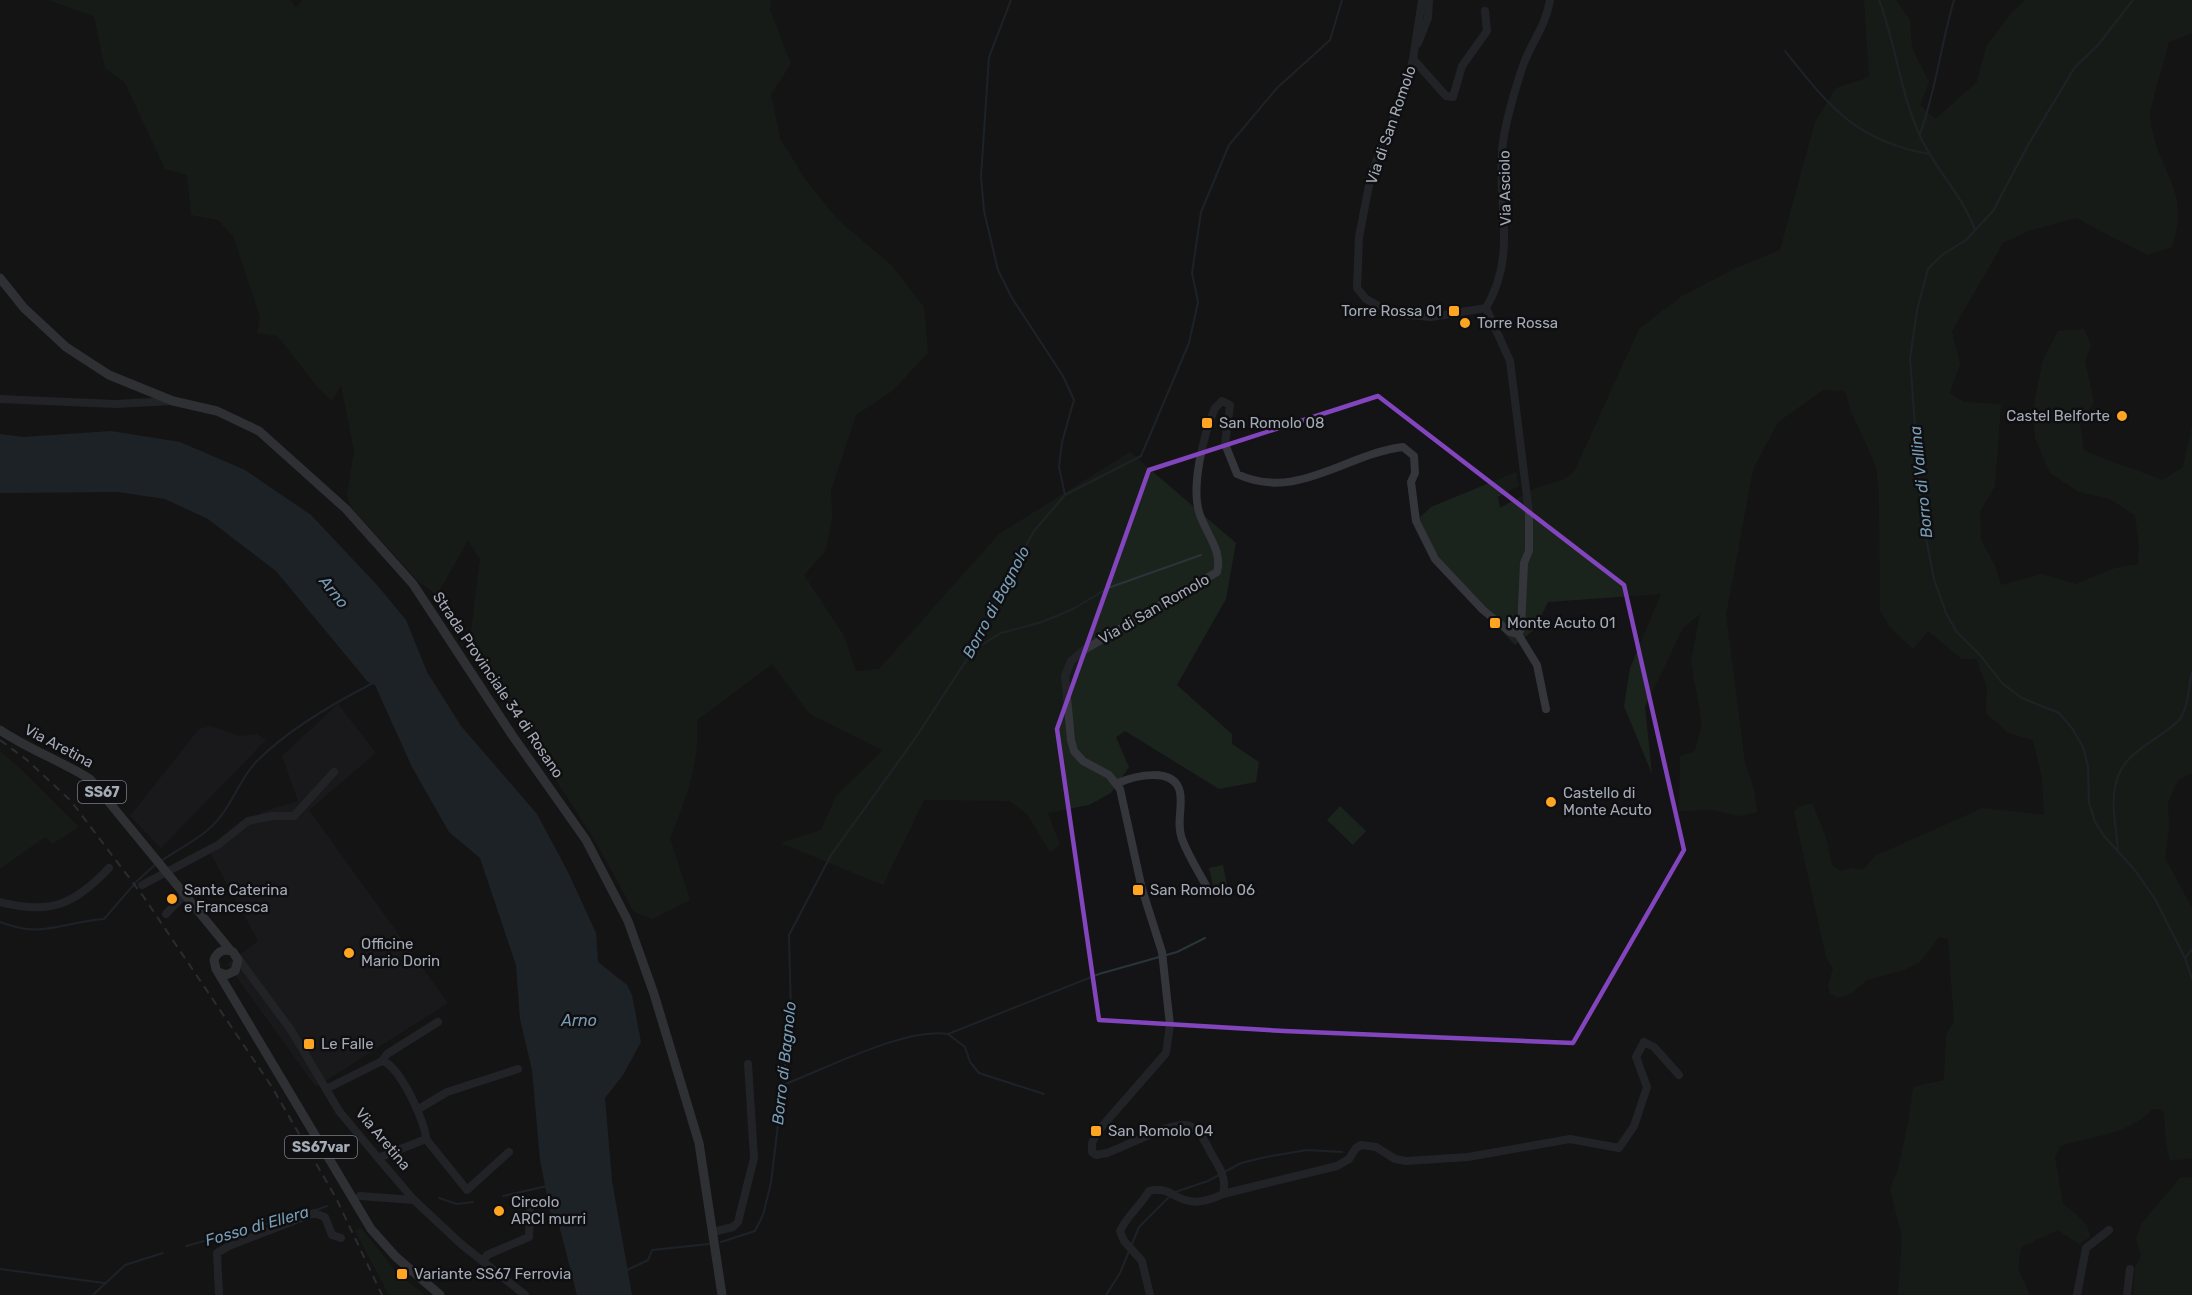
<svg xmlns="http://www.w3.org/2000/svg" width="2192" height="1295" font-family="Rubik,sans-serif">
  <rect width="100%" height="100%" fill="#141416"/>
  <path fill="#202023" d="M 338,704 L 376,753 L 309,810 L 448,1003 L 316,1087 L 227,964 L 258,941 L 211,854 L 262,812 L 298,801 L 282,756 Z
    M 211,726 L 239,736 L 257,734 L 266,740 L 161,848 L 130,816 L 199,729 Z"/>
  <path fill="#1b241c" d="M 48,0 L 290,0 L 296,7 L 302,0 L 771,0 L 770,10 L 791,64 L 771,94 L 780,138 L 805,179 L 837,219 L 892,266 L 924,307 L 928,353 L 892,391 L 856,415 L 831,490 L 832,518 L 826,550 L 804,575 L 844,636 L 856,671 L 879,669 L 999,534 L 1130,452 L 1236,543 L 1226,599 L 1177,685 L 1232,734 L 1232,744 L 1259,762 L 1256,782 L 1219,789 L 1125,731 L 1116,737 L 1129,767 L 1111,793 L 1089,805 L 1048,813 L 1060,845 L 1050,852 L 1027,814 L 1009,801 L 924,800 L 883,885 L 781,843 L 821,830 L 836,796 L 883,750 L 810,714 L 772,664 L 697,720 C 700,763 686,799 670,838 L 690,900 L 653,919 L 634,912 L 596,842 L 529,738 L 495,692 L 470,640 L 480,559 L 468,540 L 437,595 L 419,582 L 351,507 L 347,495 L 354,451 L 341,385 L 332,401 L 318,388 L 278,336 L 257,333 L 260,317 L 233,236 L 218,220 L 191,215 L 187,175 L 165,169 L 125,83 L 105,68 L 94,16 Z
    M 1864,0 L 1896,0 L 1910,20 L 1912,48 L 1929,82 L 1920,105 L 1935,119 L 1977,82 L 1986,47 L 2011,13 L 2025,0 L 2192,0 L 2192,33 L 2169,42 C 2166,54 2149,110 2150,117 C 2156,174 2192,185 2172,247 L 2147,255 L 2076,218 L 2028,231 L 2003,243 L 1952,331 L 1960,364 L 1950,393 L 1964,402 L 2001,404 L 1995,486 L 1980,512 L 1981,540 L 1995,566 L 2001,585 L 2042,574 L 2076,584 L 2115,568 L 2138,564 L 2139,545 L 2135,515 L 2110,499 L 2079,492 L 2050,473 L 2035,438 L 2033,409 L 2043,360 L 2058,331 L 2084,329 L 2091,345 L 2085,361 L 2094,402 L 2080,425 L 2084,450 C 2110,463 2136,469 2162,480 L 2183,467 L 2192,425 L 2192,773 L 2178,780 L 2168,802 L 2169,827 L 2165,858 L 2192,908 L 2192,1159 L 2170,1160 C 2165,1148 2166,1125 2163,1110 L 2153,1109 C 2124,1137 2096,1134 2061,1146 L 2055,1157 L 2063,1204 C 2073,1212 2090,1223 2090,1237 L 2079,1244 L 2058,1230 L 2021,1247 L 2018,1269 L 2030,1295 L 1898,1295 L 1902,1237 L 1890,1189 L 1898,1169 L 1909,1118 L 1913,1087 L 1944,1080 L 1946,1035 L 1954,1021 L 1948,939 L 1939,937 L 1920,962 L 1904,970 L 1867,980 L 1852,993 L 1838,998 L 1830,993 L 1828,986 L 1833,968 L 1826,957 L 1794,812 L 1798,807 L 1812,803 L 1826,837 L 1832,866 L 1841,871 L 1852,868 L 1863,870 L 1875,856 L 1983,808 L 2044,815 L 2042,778 L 2033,740 L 2008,733 L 1986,713 L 1987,687 L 1976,659 L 1962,659 L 1928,631 L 1913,649 L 1890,627 L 1880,611 L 1879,494 L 1876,466 L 1851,411 L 1845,391 L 1823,390 L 1778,422 L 1753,469 L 1726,615 L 1745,763 L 1754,790 L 1757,812 L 1739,816 L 1713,810 L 1679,811 L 1680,756 L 1695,751 L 1702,724 L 1691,661 L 1700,614 L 1683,628 L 1645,707 L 1652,774 L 1624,706 L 1630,668 L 1661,594 L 1548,602 L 1535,629 L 1515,645 L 1435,559 L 1416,521 L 1431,507 L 1516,472 L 1519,486 L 1498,497 L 1500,508 L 1534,489 L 1564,479 L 1574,472 L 1639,329 L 1682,296 L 1734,269 L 1780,250 L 1815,122 L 1836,88 L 1869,77 Z
    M 0,751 L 21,769 L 79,827 L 52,844 L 45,837 L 0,869 Z
    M 1340,806 L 1366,831 L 1353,845 L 1327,820 Z
    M 1223,865 L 1229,895 L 1216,898 L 1209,868 Z
    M 2181,1177 L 2192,1177 L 2192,1295 L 2133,1295 L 2135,1268 L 2141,1256 L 2136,1239 L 2141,1224 Z
    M 361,1228 L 398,1274 L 425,1295 L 389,1295 L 355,1231 Z"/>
  <path fill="#29343b" d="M 111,431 L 180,442 L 245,470 L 311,515 L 377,585 L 406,620 L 427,672 L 461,726 L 537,814 L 568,872 L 596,933 L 598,962 L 627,985 L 632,995 L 641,1042 L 623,1075 L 605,1098 L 612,1181 L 632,1295 L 577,1295 L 559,1225 L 566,1222 L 562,1216 L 556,1219 L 551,1216 L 540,1160 L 532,1070 L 520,1019 L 516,965 L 480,858 L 449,832 L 412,767 L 375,685 L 368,682 L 276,571 L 208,519 L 165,499 L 118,492 L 0,493 L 0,434 L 23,437 Z"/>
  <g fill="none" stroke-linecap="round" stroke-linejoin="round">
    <path stroke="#29343b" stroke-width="2" d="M 1011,0 L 989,57 L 981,176 L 984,211 L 998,270 L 1012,298 L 1063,376 L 1074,400 L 1062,442 L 1059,467 L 1065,495
      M 1879,0 C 1896,44 1900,93 1920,136 C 1936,171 1962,194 1975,230
      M 2133,0 L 2098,45 L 2075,67 L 2028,145 L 1993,211 L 1966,240 L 1942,255 L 1928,269 L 1917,310 L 1910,359 L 1922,518 L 1934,579 L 1946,613 L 1956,631 L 1980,655 L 2003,684 L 2022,698 L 2059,713 L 2072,728 L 2083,747 L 2088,766 L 2089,803 L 2095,822 L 2104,836 L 2134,869 L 2155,899 L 2185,958 L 2192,979
      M 1785,51 C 1829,106 1855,141 1929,154
      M 1920,134 C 1936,90 1941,44 1954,0
      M 975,649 L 1001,633 L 1042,622 L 1073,609 L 1108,588 L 1201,555
      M 2118,852 C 2117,832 2111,806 2115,787 C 2121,751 2156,743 2178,721 C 2189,709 2188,688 2192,672
      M 161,861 C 181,847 205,837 220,817 C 235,799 241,776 258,760 C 290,728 334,703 373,683
      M 0,922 C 44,939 61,922 104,919 L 137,881 L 156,864
      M 2185,958 L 2192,949
      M 948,1034 L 965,1047 L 970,1062 L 979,1073 L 1044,1094
      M 783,1085 C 825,1069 906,1027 948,1034 L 1099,974 L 1177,952 L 1205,938
      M 1175,1192 L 1208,1181 L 1241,1163 L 1266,1157 L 1307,1150 L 1342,1152
      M 503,1196 L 547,1186
      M 439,1198 L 457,1204 L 473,1202
      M 313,1211 L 327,1206
      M 721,1242 L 755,1231 L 763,1215 L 771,1183 L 791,1015 L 789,935 L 831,855 L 914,740 L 973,650 L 1000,592 L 1034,531 L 1065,495 L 1141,456 L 1189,343 L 1198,302 L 1192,273 L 1201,212 L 1229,145 L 1277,88 L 1330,40 L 1342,0
      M 186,1246 L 296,1216
      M 0,1269 L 104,1283
      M 625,1271 L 648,1260 L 652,1250 L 709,1244
      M 93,1295 L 125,1265 L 163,1253
      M 1106,1295 L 1120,1273 L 1139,1227 L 1171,1195"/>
    <path stroke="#34363b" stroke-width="8" d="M 1422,0 L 1413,59 L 1406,86 L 1371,175 L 1359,237 L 1357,288 L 1366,299 L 1384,309 L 1409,315 L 1431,317 L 1486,308
      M 1418,43 L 1428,18 L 1429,0
      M 1413,59 L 1446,96 L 1453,97 L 1462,66 L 1487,31 L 1485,11
      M 1486,308 L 1510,361 L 1529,513 L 1529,551 L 1524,563 L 1521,629 L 1518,634
      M 1486,308 C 1517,255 1498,209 1502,152 C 1503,130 1516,85 1524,63 C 1533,39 1545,28 1550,0
      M 0,399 L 115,404 L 172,401
      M 1518,634 L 1537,665 L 1546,709
      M 1118,783 C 1134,776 1174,766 1180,792 C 1183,808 1176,823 1182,839 C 1189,858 1201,875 1210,893
      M 142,885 L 218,845 L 248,821 L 272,816 L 294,816 L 334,772
      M 0,902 C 50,915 74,905 109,868
      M 166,914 L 185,894
      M 237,957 L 291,1030 L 339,1111 L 384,1165 L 414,1200 L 461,1244 L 525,1295
      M 382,1061 C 399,1064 426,1123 426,1139 L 467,1190 L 509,1152
      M 326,1089 L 382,1061 L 387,1054 L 438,1022
      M 417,1110 L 447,1092 L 518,1069
      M 378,1158 L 426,1139
      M 1223,1194 L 1337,1166 L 1349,1159 L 1356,1148 L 1361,1145 L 1376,1147 L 1395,1159 L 1406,1161 L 1468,1157 L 1570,1139 L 1619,1148 L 1634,1126 L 1647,1087 L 1636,1057 L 1644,1042 L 1654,1047 L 1679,1075
      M 360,1196 L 414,1200
      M 713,1232 L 733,1227 L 738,1222 L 754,1158 L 748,1064
      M 483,1262 L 487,1255 L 529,1237 L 530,1205
      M 219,1295 L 217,1253 L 229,1246 L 314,1213 L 325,1217 L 332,1235 L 341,1238
      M 1150,1295 L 1142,1261 L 1124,1241 L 1120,1231 C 1127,1216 1140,1206 1149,1191 C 1176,1183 1178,1216 1223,1194 C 1227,1179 1220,1168 1212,1155 C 1207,1146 1201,1130 1190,1126 C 1175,1119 1125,1147 1107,1153 L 1096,1155 L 1092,1152 L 1092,1143 L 1098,1131 L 1166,1053 L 1170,1025 L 1162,952 L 1142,889 L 1120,789 L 1109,775 L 1083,761 L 1074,751 L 1071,740 L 1065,676 L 1071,661 L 1084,650 L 1217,572 C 1223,550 1205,533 1199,512 C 1191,485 1204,433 1215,408 L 1222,401 L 1230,405 L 1225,444 L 1237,474 C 1297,502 1345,454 1403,447 L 1414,456 L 1415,473 L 1411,482 L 1416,521 L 1435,559 L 1483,610 L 1510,632 L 1518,634
      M 2077,1295 L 2086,1248 L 2109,1230
      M 2127,1295 L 2130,1269"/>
    <path stroke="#50535a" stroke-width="9" d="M 0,278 L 24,308 L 66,347 L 109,375 L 173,401 L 217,411 L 259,431 L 346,509 L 413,584 L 512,735 L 586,840 L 628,921 L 654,994 L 699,1143 L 722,1295
      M 0,730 C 30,750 59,760 90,779 L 231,951
      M 218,972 L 226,975 L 235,971 L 238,960 L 233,952 C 225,948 217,951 214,960 L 216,969 L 371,1229 L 396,1257 L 440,1295"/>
    <path stroke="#474a50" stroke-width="2" stroke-dasharray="8 6" stroke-linecap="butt" d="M 0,740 L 27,760 L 71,801 L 143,896 L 272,1087 L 336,1198 L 382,1295"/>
  </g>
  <path d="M0 0H2192V1295H0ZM 1378,396 L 1624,585 L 1684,850 L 1573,1043 L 1284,1031 L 1099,1020 L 1057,729 L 1149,470 Z" fill="#141416" fill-opacity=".55" fill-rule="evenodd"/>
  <path fill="none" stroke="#8345bd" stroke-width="4.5" stroke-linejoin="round" d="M 1378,396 L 1624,585 L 1684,850 L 1573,1043 L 1284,1031 L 1099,1020 L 1057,729 L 1149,470 Z"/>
  <g fill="#ffa522" stroke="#0f0f11" stroke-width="2">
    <rect x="1448" y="305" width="12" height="12" rx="3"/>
    <circle cx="1465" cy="323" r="6"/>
    <circle cx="2122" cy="416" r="6"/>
    <rect x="1201" y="417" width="12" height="12" rx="3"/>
    <rect x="1489" y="617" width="12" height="12" rx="3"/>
    <circle cx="1551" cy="802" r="6"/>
    <rect x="1132" y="884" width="12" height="12" rx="3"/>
    <circle cx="172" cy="899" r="6"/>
    <circle cx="349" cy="953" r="6"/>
    <rect x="303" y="1038" width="12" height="12" rx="3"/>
    <rect x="1090" y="1125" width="12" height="12" rx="3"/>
    <circle cx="499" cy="1211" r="6"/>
    <rect x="396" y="1268" width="12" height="12" rx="3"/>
  </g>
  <g text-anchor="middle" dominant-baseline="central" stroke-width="5" stroke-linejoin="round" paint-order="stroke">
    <g fill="#0f0f11" stroke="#777c85" stroke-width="1.5">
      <rect x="78" y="781" width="48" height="22" rx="4.5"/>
      <rect x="285" y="1136" width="72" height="22" rx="4.5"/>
    </g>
    <g font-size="14" font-weight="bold" fill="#a4abb7">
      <text x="102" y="792">SS67</text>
      <text x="321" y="1147">SS67var</text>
    </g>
    <g font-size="15" fill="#a4abb7" stroke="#0f0f11">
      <text transform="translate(1391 125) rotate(-71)">Via di San Romolo</text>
      <text transform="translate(1505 188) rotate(-91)">Via Asciolo</text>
      <text transform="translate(1154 609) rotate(-30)">Via di San Romolo</text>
      <text transform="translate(498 685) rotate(56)">Strada Provinciale 34 di Rosano</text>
      <text transform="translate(59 746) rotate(28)">Via Aretina</text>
      <text transform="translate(383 1139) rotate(50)">Via Aretina</text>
    </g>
    <g font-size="15" fill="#a4abb7" stroke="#0f0f11" text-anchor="start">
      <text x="1442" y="311" text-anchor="end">Torre Rossa 01</text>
      <text x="1477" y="323">Torre Rossa</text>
      <text x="2110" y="416" text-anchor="end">Castel Belforte</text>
      <text x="1219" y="423">San Romolo 08</text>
      <text x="1507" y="623">Monte Acuto 01</text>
      <text x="1563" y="793">Castello di<tspan x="1563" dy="17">Monte Acuto</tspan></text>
      <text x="184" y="890">Sante Caterina<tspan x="184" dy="17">e Francesca</tspan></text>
      <text x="1150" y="890">San Romolo 06</text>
      <text x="361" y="944">Officine<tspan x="361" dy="17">Mario Dorin</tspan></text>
      <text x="321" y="1044">Le Falle</text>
      <text x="1108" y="1131">San Romolo 04</text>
      <text x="511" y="1202">Circolo<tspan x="511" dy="17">ARCI murri</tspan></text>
      <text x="414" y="1274">Variante SS67 Ferrovia</text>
    </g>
    <g font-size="16" font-style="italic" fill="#789db6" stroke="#0f0f11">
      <text transform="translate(1921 482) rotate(-96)">Borro di Vallina</text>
      <text transform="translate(334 592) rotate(51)">Arno</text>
      <text transform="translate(996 602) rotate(-62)">Borro di Bagnolo</text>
      <text x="579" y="1020">Arno</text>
      <text transform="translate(784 1063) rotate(-84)">Borro di Bagnolo</text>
      <text transform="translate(257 1226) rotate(-16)">Fosso di Ellera</text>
    </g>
  </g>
</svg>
